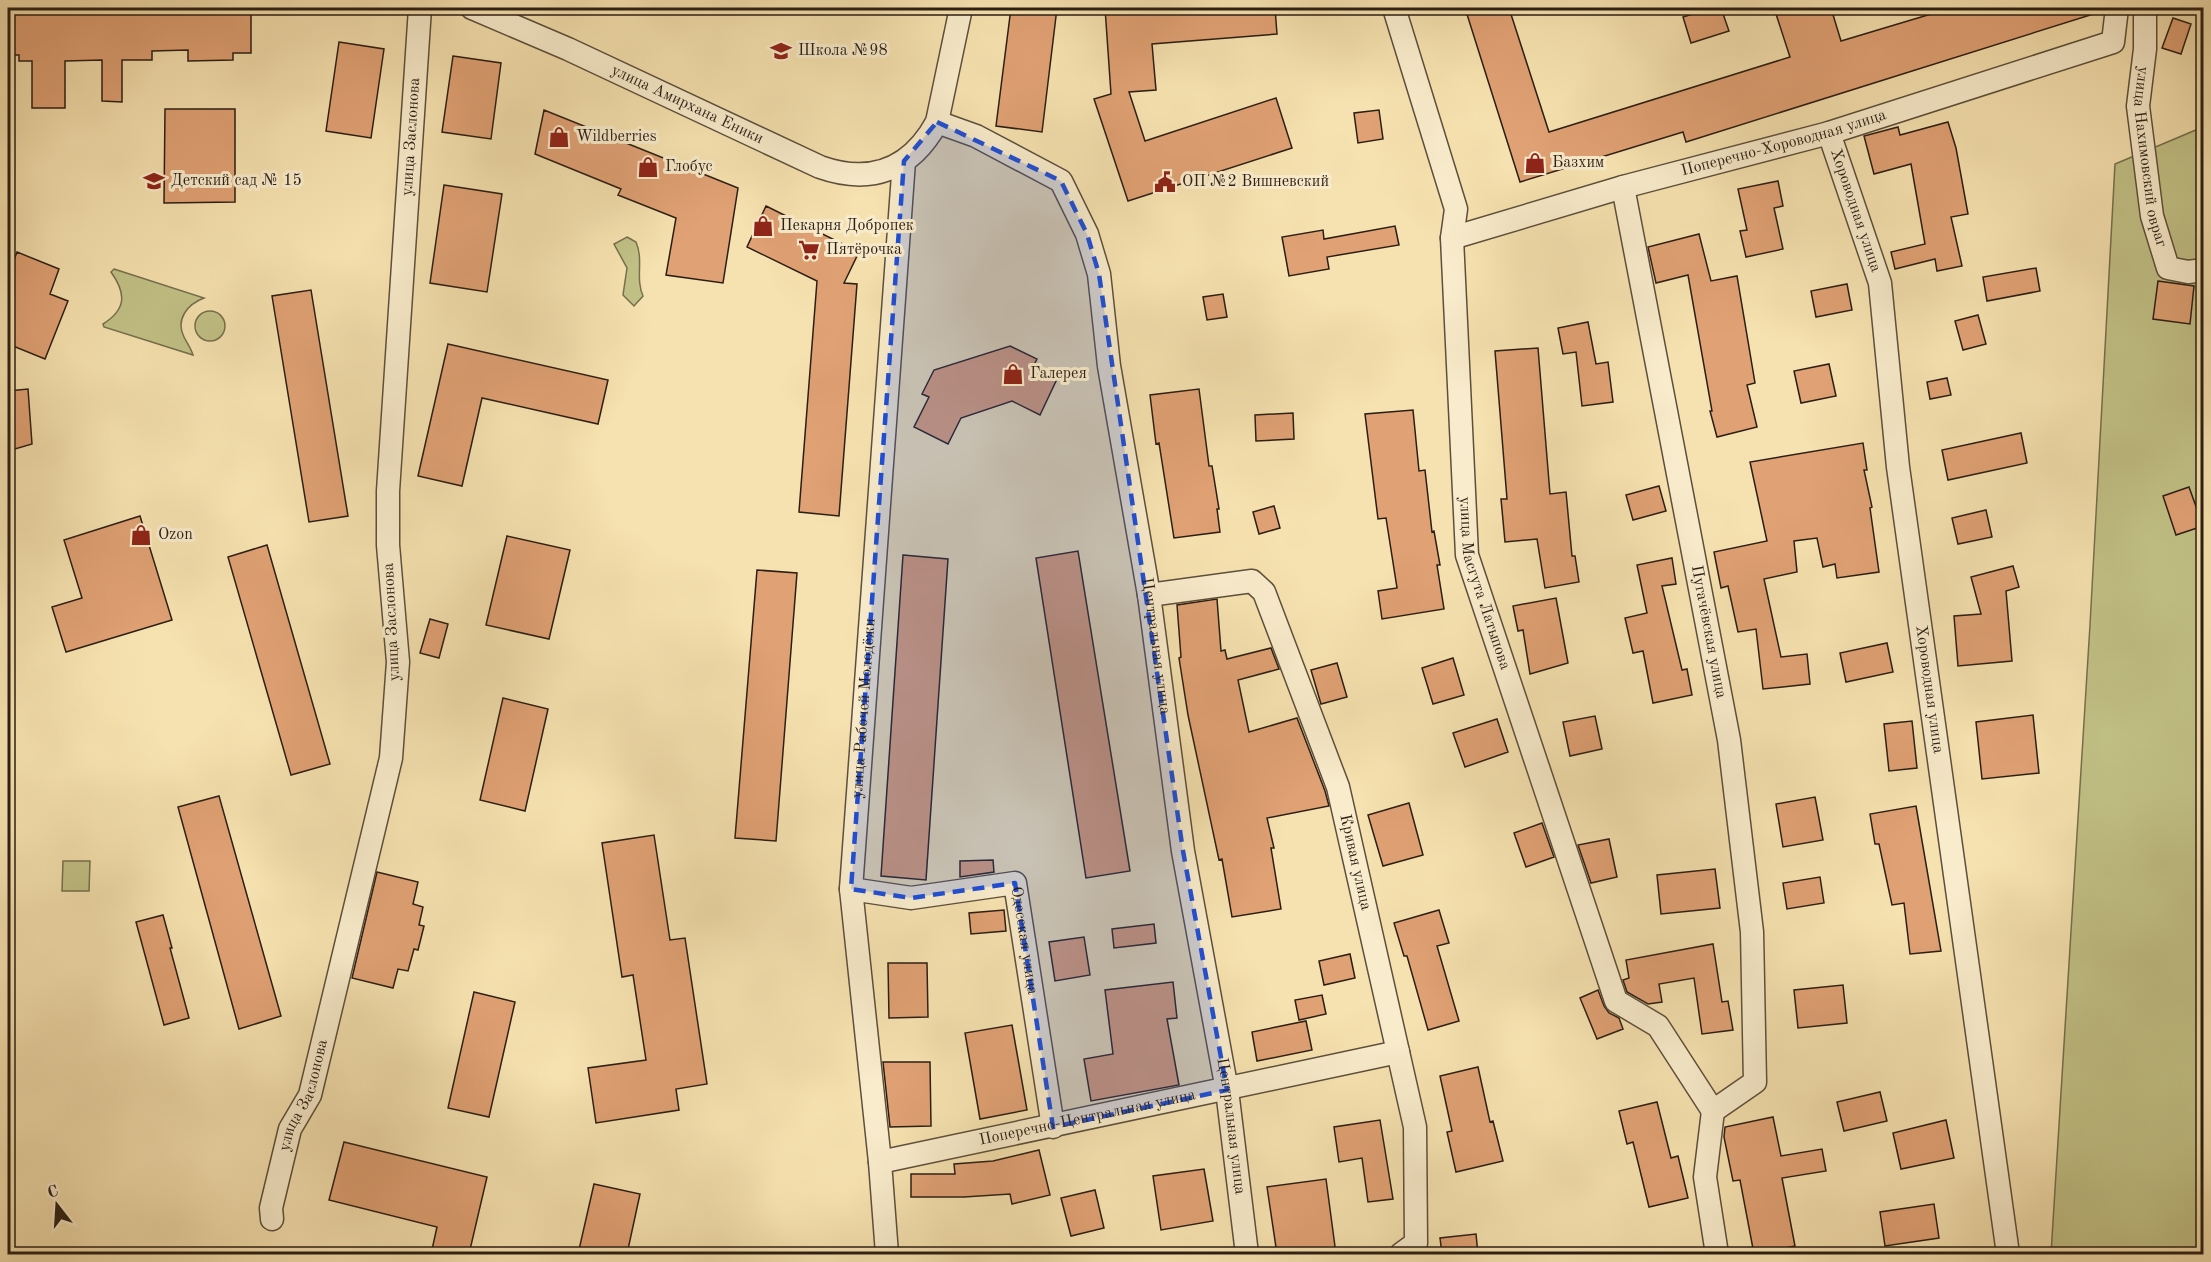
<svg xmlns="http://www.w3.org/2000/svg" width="2211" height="1262" font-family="'Old Standard TT',serif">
  <rect width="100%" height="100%" fill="#f6e2b0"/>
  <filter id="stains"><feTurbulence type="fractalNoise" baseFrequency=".00333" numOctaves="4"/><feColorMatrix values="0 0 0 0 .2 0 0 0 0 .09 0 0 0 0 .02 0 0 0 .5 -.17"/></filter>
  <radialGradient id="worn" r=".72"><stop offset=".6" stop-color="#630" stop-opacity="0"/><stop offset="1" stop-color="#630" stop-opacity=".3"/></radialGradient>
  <path fill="#c2c287" stroke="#76704e" stroke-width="1.5" d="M 2203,127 L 2203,1254 L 2051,1254 L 2090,625 L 2115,164 Z
    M 627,237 L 636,242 C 644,260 635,278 643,296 L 634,306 L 623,295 L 627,268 L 614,244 Z
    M 114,269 L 204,298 C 188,304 175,319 184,337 C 187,343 191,348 193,355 L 104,327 L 103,324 C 127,309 126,293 111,272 Z
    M195 326a15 15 0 1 1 30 0a15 15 0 1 1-30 0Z
    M 8,824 L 12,825 L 11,886 L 8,886 Z
    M 63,861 L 90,861 L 89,891 L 62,891 Z"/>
  <path fill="#e0a174" stroke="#2a1e15" stroke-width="1.5" d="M 8,8 L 251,8 L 251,53 L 233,53 L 233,60 L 188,61 L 188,50 L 152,51 L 152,60 L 122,60 L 122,102 L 102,101 L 102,60 L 65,61 L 65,108 L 32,108 L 32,61 L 19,61 L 19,55 L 8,55 Z
    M 1011,8 L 1057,8 L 1042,132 L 996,126 Z
    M 1105,8 L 1275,8 L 1277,34 L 1152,44 L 1156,90 L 1129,92 L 1145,141 L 1276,98 L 1292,148 L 1128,201 L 1094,99 L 1111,94 Z
    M 1465,8 L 1509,8 L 1549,132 L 1790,57 L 1776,14 L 1798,8 L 1831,8 L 1841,41 L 1951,8 L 2102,8 L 2103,11 L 1686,142 L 1683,132 L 1520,182 Z
    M 1712,8 L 1721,8 L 1729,31 L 1691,43 L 1683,17 Z
    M 2173,18 L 2191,24 L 2181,54 L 2162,48 Z
    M 339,42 L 384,49 L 371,138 L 326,131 Z
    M 453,56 L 501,63 L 491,139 L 442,132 Z
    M 165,109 L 235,109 L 235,202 L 164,203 Z
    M 544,110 L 738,188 L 723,283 L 666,275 L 676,218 L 618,195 L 621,189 L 535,154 Z
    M 1379,110 L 1383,139 L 1358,143 L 1354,113 Z
    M 1948,122 L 1956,148 L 1968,214 L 1951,217 L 1962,266 L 1937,271 L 1935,259 L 1895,269 L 1891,252 L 1925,244 L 1911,164 L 1874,174 L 1864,136 L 1898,127 L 1900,135 Z
    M 1778,181 L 1783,206 L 1774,208 L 1783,249 L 1746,257 L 1740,231 L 1747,230 L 1738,189 Z
    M 444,185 L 502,194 L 487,292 L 430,283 Z
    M 766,206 L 859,252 L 844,283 L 857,284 L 839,516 L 799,512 L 817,281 L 747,247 Z
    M 1395,226 L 1399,245 L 1327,257 L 1329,269 L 1289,276 L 1282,237 L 1323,230 L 1324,239 Z
    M 1699,234 L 1711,281 L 1737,276 L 1755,383 L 1747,385 L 1757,427 L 1717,437 L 1710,411 L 1712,411 L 1688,275 L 1656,283 L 1648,247 Z
    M 17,252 L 59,269 L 50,294 L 68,301 L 45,359 L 8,344 L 8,276 Z
    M 2036,268 L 2040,291 L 1987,301 L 1983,277 Z
    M 2158,281 L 2194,286 L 2190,324 L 2153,319 Z
    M 1847,284 L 1852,310 L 1816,317 L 1811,291 Z
    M 311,290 L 348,516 L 309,522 L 272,296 Z
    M 1223,294 L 1227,317 L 1207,320 L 1203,297 Z
    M 1978,315 L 1986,344 L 1963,350 L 1955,321 Z
    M 1588,322 L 1596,364 L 1608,362 L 1613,402 L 1582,406 L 1576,352 L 1563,354 L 1558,328 Z
    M 448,344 L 608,380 L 598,424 L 482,398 L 462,486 L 418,476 Z
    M 1010,346 L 1037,359 L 1033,367 L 1057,379 L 1040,415 L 1012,401 L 961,418 L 948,444 L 914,427 L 929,397 L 922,394 L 934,370 Z
    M 1538,348 L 1550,494 L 1566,492 L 1572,556 L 1575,556 L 1579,582 L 1545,588 L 1537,539 L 1505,542 L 1501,499 L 1507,499 L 1495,351 Z
    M 1829,364 L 1836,396 L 1801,403 L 1794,371 Z
    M 1947,378 L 1951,395 L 1930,399 L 1927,382 Z
    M 28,389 L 32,444 L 8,451 L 8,391 Z
    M 1199,389 L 1209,466 L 1212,466 L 1219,509 L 1217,509 L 1220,532 L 1174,538 L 1159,443 L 1156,444 L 1150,395 Z
    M 1413,410 L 1419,471 L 1425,470 L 1432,532 L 1434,531 L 1440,565 L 1437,565 L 1444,609 L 1382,619 L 1378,591 L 1397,588 L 1386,518 L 1378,519 L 1365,414 Z
    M 1293,413 L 1294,439 L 1256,441 L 1255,415 Z
    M 2021,433 L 2027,463 L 1948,480 L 1942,450 Z
    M 1863,443 L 1867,470 L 1864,470 L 1872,507 L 1870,508 L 1879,572 L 1837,578 L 1835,564 L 1823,567 L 1817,538 L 1794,541 L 1797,572 L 1764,579 L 1781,657 L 1807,654 L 1810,684 L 1763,689 L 1756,629 L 1738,632 L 1728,586 L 1721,588 L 1714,552 L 1767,541 L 1750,462 Z
    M 1659,486 L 1666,511 L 1633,520 L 1626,495 Z
    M 2189,487 L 2203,526 L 2176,535 L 2163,496 Z
    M 1274,506 L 1280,528 L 1259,534 L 1253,512 Z
    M 1986,510 L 1992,537 L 1958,544 L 1952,518 Z
    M 140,516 L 172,620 L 66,652 L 52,607 L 82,598 L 64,540 Z
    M 507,536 L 570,550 L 549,639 L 486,625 Z
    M 267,545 L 330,764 L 291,775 L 228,557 Z
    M 1078,551 L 1130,871 L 1086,878 L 1036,558 Z
    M 903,555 L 948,559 L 926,880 L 881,876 Z
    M 1672,558 L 1676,584 L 1662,586 L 1682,670 L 1687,669 L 1692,695 L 1653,703 L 1643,651 L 1633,653 L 1625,618 L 1647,613 L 1637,565 Z
    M 2013,566 L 2019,587 L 2006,591 L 2012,661 L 1958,666 L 1954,616 L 1981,614 L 1971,577 Z
    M 757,570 L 797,573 L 776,841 L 735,838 Z
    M 1556,598 L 1568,663 L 1530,674 L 1523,630 L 1518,631 L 1513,606 Z
    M 1217,599 L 1221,651 L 1225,650 L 1227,659 L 1271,648 L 1279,669 L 1238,680 L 1249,732 L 1297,718 L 1325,791 L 1329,806 L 1267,818 L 1274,848 L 1271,848 L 1281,909 L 1232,917 L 1222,859 L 1219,860 L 1188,715 L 1179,658 L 1181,657 L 1177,605 Z
    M 430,619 L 448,624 L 439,658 L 420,653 Z
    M 1887,643 L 1893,672 L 1846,682 L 1840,653 Z
    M 1453,658 L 1464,695 L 1433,704 L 1422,668 Z
    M 1337,663 L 1347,697 L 1321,704 L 1311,670 Z
    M 503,698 L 548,709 L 525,811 L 480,800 Z
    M 2033,715 L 2039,773 L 1982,779 L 1976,722 Z
    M 1595,716 L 1602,749 L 1570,756 L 1563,722 Z
    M 1497,719 L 1508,752 L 1465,767 L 1453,733 Z
    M 1912,721 L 1917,768 L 1889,771 L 1884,724 Z
    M 219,796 L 281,1016 L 239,1029 L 178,807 Z
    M 1815,797 L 1823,840 L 1783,847 L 1776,804 Z
    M 1409,803 L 1423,855 L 1383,866 L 1368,815 Z
    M 1916,806 L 1941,951 L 1910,954 L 1904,903 L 1892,905 L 1879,844 L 1875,844 L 1870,814 Z
    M 1542,823 L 1554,857 L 1526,867 L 1514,833 Z
    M 654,835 L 670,940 L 685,938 L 707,1084 L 676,1089 L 679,1110 L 596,1123 L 588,1068 L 646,1060 L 633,975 L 622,977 L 602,843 Z
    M 1609,839 L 1617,877 L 1591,883 L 1578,845 Z
    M 993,860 L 994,872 L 960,877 L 960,861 Z
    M 1715,869 L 1720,908 L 1661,914 L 1657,875 Z
    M 377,872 L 418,882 L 413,904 L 423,907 L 419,925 L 424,926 L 418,950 L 414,949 L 408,971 L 398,969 L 393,988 L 352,978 Z
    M 1820,877 L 1824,903 L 1787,909 L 1783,883 Z
    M 1004,910 L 1006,931 L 971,934 L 969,913 Z
    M 1439,910 L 1449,943 L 1437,946 L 1459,1021 L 1428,1030 L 1407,956 L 1404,956 L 1394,923 Z
    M 163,915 L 172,948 L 170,948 L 189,1018 L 164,1025 L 136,922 Z
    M 1154,924 L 1156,943 L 1114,948 L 1112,929 Z
    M 1084,937 L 1090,975 L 1055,981 L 1049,942 Z
    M 1713,944 L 1722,1002 L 1728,1001 L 1733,1030 L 1702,1034 L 1694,978 L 1659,984 L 1662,1002 L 1648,1004 L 1627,992 L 1623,980 L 1629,978 L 1626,960 Z
    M 1350,954 L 1355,978 L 1324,985 L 1319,961 Z
    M 888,963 L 927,963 L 928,1017 L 889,1018 Z
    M 1173,982 L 1177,1018 L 1167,1019 L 1179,1085 L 1091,1101 L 1084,1059 L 1113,1054 L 1105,990 Z
    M 1843,985 L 1847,1023 L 1798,1028 L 1794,990 Z
    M 1598,990 L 1604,1006 L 1609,1013 L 1619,1018 L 1623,1029 L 1597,1039 L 1580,998 Z
    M 474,992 L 515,1002 L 489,1117 L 448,1108 Z
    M 1322,995 L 1326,1014 L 1299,1020 L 1295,1000 Z
    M 1306,1021 L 1312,1050 L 1257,1061 L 1252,1032 Z
    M 1012,1025 L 1027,1110 L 980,1119 L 965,1033 Z
    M 883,1062 L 930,1062 L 931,1126 L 890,1127 Z
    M 1478,1067 L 1490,1122 L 1493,1121 L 1503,1161 L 1456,1172 L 1447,1132 L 1452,1131 L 1440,1076 Z
    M 1880,1092 L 1887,1121 L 1844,1131 L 1837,1102 Z
    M 1657,1102 L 1671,1158 L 1678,1156 L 1688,1198 L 1649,1207 L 1633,1142 L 1627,1144 L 1619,1111 Z
    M 1773,1117 L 1781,1156 L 1822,1149 L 1826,1171 L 1782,1178 L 1795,1246 L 1754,1254 L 1740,1180 L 1733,1181 L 1724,1137 L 1725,1127 Z
    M 1380,1120 L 1393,1199 L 1368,1202 L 1362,1158 L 1339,1162 L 1334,1127 Z
    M 1946,1120 L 1954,1158 L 1901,1169 L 1893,1133 Z
    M 344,1142 L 487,1177 L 469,1254 L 431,1254 L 437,1227 L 329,1200 Z
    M 1039,1150 L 1050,1195 L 1012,1204 L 1010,1194 L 964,1197 L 911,1197 L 911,1174 L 955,1174 L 954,1164 L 993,1161 Z
    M 1204,1169 L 1213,1221 L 1161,1230 L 1153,1176 Z
    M 1326,1179 L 1336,1254 L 1277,1254 L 1267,1187 Z
    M 594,1184 L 640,1194 L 627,1254 L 578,1254 Z
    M 1095,1190 L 1104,1228 L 1071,1236 L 1061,1198 Z
    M 1934,1204 L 1939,1238 L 1885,1246 L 1880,1212 Z
    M 1476,1234 L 1478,1254 L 1442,1254 L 1440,1238 Z"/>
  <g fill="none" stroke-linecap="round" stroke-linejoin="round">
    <defs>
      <g id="minor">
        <path id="s1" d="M 472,8 L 568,49 L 820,167 C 871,185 911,170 937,122 L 961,8"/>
        <path id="s2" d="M 1394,8 L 1456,209 L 1452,238 L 1467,555 L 1616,1001 L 1658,1026 L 1713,1111"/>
        <path id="s3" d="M 2145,8 L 2145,49 L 2138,106 L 2152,216 L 2168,268 L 2188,272 L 2204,270"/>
        <path id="s4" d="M 937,122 L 976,136 L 1061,181 L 1087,234 L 1099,274 L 1109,366 L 1149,595 L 1183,851 L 1227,1090 L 1247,1254"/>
        <path id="s5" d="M 1829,133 L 1880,283 L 1898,467 L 2008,1254"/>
        <path id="s6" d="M 1623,187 L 1729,740 L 1752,932 L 1755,1082 L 1713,1111"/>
        <path id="s7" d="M 1452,238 L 1623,187 L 1829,133 L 2113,42 L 2117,8"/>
        <path id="s8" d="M 1149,595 L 1252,581 L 1264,592 L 1338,787 L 1415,1127 L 1416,1243 L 1401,1254"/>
        <path id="s9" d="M 851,889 L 911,898 L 1015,883 L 1053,1127"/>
        <path d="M 1713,1111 L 1705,1177 L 1717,1254"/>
        <path id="s10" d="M 880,1162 L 1398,1052"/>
        <path id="s11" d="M 272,1219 L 271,1208 L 290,1129 L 310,1095 L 391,758 L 398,662 L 388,545 L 388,491 L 420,8"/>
        <path id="s12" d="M 887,1254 L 880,1162 L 851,889 L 904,161"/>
      </g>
    </defs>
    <use href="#minor" stroke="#5d4f3c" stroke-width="25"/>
    <use href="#minor" stroke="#f9eccc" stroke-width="22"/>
  </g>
  <path fill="#1d4ed8" fill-opacity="0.2" stroke="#1d4ed8" stroke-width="4.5" stroke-dasharray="12 8" stroke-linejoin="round" d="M 937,122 L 1061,181 L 1087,234 L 1099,274 L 1183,851 L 1227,1090 L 1053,1127 L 1015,883 L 911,898 L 851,889 L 904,161 Z"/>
  <defs>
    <symbol id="school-bare" viewBox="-9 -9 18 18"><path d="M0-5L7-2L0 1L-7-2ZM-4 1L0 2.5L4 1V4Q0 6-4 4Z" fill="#8f2418" stroke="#f9eccc" stroke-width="2.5" paint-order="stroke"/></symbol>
    <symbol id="shop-bare" viewBox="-9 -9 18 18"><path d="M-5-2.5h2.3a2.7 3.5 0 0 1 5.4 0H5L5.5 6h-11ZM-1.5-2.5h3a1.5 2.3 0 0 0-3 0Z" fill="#8f2418" stroke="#f9eccc" stroke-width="2.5" paint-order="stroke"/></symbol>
    <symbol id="civic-bare" viewBox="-9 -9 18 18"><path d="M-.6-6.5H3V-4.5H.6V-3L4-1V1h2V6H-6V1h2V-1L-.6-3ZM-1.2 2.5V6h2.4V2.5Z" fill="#8f2418" stroke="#f9eccc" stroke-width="2.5" paint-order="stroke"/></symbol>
    <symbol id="supermarket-bare" viewBox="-9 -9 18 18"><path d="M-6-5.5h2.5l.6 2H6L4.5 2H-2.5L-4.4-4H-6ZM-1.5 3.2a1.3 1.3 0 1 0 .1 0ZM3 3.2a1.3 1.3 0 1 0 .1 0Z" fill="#8f2418" stroke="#f9eccc" stroke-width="2.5" paint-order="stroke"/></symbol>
  </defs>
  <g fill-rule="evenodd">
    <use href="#school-bare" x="766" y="36" width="30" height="30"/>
    <use href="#shop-bare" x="544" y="122" width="30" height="30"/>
    <use href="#shop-bare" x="1520" y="148" width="30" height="30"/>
    <use href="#shop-bare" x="633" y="152" width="30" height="30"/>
    <use href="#school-bare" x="139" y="166" width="30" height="30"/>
    <use href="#civic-bare" x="1150" y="167" width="30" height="30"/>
    <use href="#shop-bare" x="748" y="211" width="30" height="30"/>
    <use href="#supermarket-bare" x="794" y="235" width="30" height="30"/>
    <use href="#shop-bare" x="998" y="359" width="30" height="30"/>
    <use href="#shop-bare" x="126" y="520" width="30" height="30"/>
  </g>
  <g text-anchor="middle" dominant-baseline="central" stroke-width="6" stroke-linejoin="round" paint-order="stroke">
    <g font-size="16" fill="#2a1e15" stroke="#f9eccc" text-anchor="start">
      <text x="798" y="51">Школа №98</text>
      <text x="576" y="137">Wildberries</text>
      <text x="1552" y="163">Базхим</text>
      <text x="665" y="167">Глобус</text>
      <text x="171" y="181">Детский сад № 15</text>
      <text x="1182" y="182">ОП №2 Вишневский</text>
      <text x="780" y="226">Пекарня Добропек</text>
      <text x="826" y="250">Пятёрочка</text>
      <text x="1030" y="374">Галерея</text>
      <text x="158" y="535">Ozon</text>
    </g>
    <g font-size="16" fill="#2a1e15" stroke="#f9eccc">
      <text stroke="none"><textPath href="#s1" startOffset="236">улица Амирхана Еники</textPath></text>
      <text stroke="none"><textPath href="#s11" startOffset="1101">улица Заслонова</textPath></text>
      <text stroke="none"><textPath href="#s7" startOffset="345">Поперечно-Хороводная улица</textPath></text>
      <text stroke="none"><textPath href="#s3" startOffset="150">улица Нахимовский овраг</textPath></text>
      <text stroke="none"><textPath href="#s5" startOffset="82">Хороводная улица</textPath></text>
      <text stroke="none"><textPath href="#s2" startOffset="588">улица Масгута Латыпова</textPath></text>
      <text transform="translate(392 622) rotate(-93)">улица Заслонова</text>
      <text stroke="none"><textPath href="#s6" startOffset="453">Пугачёвская улица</textPath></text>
      <text stroke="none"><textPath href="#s4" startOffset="615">Центральная улица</textPath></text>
      <text stroke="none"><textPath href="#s5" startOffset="568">Хороводная улица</textPath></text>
      <text stroke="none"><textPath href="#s12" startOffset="548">улица Рабочей Молодёжи</textPath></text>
      <text stroke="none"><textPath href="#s8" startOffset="406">Кривая улица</textPath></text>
      <text stroke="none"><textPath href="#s9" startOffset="224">Одесская улица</textPath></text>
      <text stroke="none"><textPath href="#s11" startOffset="129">улица Заслонова</textPath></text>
      <text stroke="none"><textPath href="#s10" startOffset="212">Поперечно-Центральная улица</textPath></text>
      <text stroke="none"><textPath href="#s4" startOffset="1101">Центральная улица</textPath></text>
    </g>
  </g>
  <rect width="2211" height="1262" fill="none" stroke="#f6e2b0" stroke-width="30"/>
  <rect x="9" y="9" width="2193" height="1244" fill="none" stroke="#2a1e15" stroke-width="3"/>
  <rect x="15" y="15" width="2181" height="1232" fill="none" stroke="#2a1e15" stroke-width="1.5"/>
  <g transform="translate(57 1205) rotate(343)" stroke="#f9eccc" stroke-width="4.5" paint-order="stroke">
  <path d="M0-4.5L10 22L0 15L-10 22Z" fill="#2a1e15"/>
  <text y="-9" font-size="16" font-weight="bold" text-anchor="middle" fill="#2a1e15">С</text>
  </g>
  <rect width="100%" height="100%" filter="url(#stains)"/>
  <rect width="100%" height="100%" fill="url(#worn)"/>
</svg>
